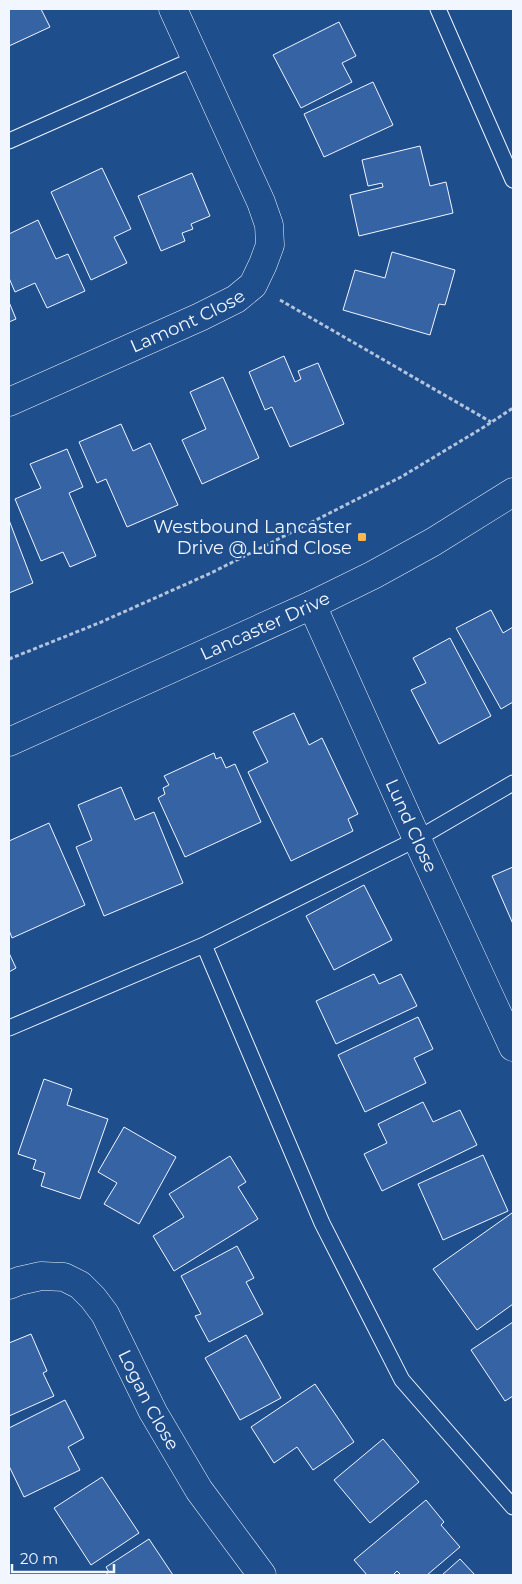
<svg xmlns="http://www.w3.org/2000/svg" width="522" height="1584" font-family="Montserrat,sans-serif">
  <rect width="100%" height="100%" fill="#1f4e8c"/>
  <path fill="#3563a3" stroke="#f2f6ff" d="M 9,9 L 41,9 L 50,27 L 9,46 Z
    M 339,22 L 356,56 L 342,63 L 352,82 L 301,108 L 273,55 Z
    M 373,82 L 393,125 L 324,157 L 304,114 Z
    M 420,146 L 430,186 L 446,182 L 453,213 L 359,236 L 350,195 L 383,187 L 382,183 L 368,186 L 362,160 Z
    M 102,168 L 131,229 L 114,237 L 127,263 L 91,280 L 51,192 Z
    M 192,173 L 210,216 L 191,224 L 193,229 L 182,233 L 185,241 L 161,251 L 138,196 Z
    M 38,220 L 56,259 L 68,254 L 85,291 L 47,308 L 35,283 L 15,292 L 9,278 L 9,234 Z
    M 392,252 L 455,270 L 445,305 L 439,304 L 430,335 L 343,310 L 355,270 L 385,278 Z
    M 9,302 L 16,319 L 9,322 Z
    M 284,356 L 295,382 L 301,379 L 298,371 L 318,363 L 344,424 L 290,447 L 272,407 L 265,410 L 249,372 Z
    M 223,377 L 259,458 L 202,484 L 182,440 L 206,429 L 190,392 Z
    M 121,424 L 133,451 L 150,443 L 178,505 L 127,527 L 106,479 L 97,483 L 79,442 Z
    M 67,449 L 83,487 L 69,493 L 96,556 L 70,567 L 63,552 L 41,561 L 15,499 L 41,488 L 30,464 Z
    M 9,520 L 33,583 L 9,593 Z
    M 491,610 L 503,633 L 513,627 L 513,702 L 501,709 L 456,628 Z
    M 450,638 L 491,716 L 439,744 L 411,690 L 426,683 L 413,658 Z
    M 294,713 L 309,745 L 322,738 L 358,814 L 348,819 L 353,831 L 291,861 L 248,772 L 268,762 L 253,732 Z
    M 214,753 L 216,759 L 221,757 L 226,768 L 235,764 L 261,822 L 185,857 L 158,798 L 165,794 L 163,788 L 169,785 L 164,776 Z
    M 121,787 L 135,820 L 154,812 L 183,883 L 104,916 L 76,847 L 92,840 L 78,805 Z
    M 49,823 L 85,905 L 12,938 L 9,930 L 9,841 Z
    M 513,867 L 513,924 L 492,876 Z
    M 364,885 L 392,940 L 334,970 L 306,916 Z
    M 9,953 L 16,968 L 9,972 Z
    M 374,974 L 379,984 L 401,974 L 417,1006 L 336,1044 L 316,1001 Z
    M 418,1017 L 433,1049 L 414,1058 L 426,1083 L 365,1112 L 338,1055 Z
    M 44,1079 L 72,1089 L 67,1105 L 108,1119 L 80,1199 L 41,1186 L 45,1173 L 33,1169 L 36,1160 L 18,1154 Z
    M 423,1102 L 433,1122 L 460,1110 L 477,1145 L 382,1191 L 364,1154 L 387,1143 L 378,1124 Z
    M 124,1127 L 176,1157 L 139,1224 L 104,1204 L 117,1183 L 98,1172 Z
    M 483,1155 L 508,1211 L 443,1240 L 418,1184 Z
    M 230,1156 L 246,1182 L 238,1187 L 258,1219 L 174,1271 L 153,1236 L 184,1217 L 169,1194 Z
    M 512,1213 L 513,1215 L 513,1304 L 477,1330 L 433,1269 Z
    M 237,1246 L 254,1278 L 246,1282 L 263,1314 L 209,1342 L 195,1316 L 201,1314 L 181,1276 Z
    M 513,1322 L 513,1396 L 505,1401 L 471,1350 Z
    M 31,1334 L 47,1371 L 43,1373 L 54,1396 L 9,1416 L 9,1343 Z
    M 246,1335 L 281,1398 L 240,1420 L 205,1358 Z
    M 315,1384 L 354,1442 L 313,1470 L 297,1447 L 274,1463 L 251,1427 Z
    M 65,1400 L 84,1438 L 68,1447 L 80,1470 L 24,1497 L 9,1466 L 9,1428 Z
    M 383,1439 L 419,1482 L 370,1523 L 334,1480 Z
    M 102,1477 L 139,1533 L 91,1565 L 54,1508 Z
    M 426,1500 L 444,1522 L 441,1525 L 460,1547 L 427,1575 L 401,1575 L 397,1571 L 393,1575 L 367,1575 L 354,1560 Z
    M 149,1539 L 173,1575 L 105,1575 L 109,1572 L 106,1567 Z
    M 460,1559 L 475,1575 L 442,1575 Z"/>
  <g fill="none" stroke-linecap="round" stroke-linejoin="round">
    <defs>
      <path id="lane" d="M 438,9 L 513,180
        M 9,141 L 194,59
        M 204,945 L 322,1223 L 402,1380 L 513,1507
        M 9,1028 L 204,945 L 417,839 L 513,783"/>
      <g id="street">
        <path id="s1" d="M 9,402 L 200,317 L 236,299 L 253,285 L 263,264 L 270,245 L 269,225 L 261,202 L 173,9"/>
        <path id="s2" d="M 312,605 L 417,839 L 513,1047"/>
        <path id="s3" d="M 9,1285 L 19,1281 L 41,1276 L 64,1277 L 80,1285 L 93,1298 L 105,1314 L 153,1412 L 199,1490 L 262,1575"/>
      </g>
      <g id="secondary">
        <path id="s4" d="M 9,742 L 312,605 L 373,575 L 433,542 L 513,492"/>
      </g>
    </defs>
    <use href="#lane" stroke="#f2f6ff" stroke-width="17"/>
    <use href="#street" stroke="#f2f6ff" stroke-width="29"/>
    <use href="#secondary" stroke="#f2f6ff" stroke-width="29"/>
    <path stroke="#b3c4dc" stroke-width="3" stroke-dasharray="4 2.5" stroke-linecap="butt" d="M 280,300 L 491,422
      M 9,659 L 99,623 L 211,573 L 401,477 L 484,427 L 513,408"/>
    <use href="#lane" stroke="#1f4e8c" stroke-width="15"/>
    <use href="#street" stroke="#1f4e8c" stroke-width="28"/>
    <use href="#secondary" stroke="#1f4e8c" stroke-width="28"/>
  </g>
  <rect fill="#ffb74d" stroke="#1f4e8c" stroke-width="2" x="357" y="532" width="10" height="10" rx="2.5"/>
  <g text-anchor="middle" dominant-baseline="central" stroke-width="4" stroke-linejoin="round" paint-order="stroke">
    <g font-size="18" fill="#f2f6ff" stroke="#1f4e8c">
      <text stroke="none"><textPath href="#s1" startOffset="196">Lamont Close</textPath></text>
      <text stroke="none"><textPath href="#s4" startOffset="281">Lancaster Drive</textPath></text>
      <text stroke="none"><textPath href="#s2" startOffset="242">Lund Close</textPath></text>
      <text stroke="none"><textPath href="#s3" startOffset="209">Logan Close</textPath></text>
    </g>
    <g font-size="18" fill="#f2f6ff" stroke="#1f4e8c" text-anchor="end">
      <text x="352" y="527">Westbound Lancaster<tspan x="352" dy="21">Drive @ Lund Close</tspan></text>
    </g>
  </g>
  <rect width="522" height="1584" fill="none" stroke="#f2f6ff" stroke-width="20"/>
  <path d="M12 1564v8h102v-8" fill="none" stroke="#f2f6ff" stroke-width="2.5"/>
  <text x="20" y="1564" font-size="15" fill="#f2f6ff" stroke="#1f4e8c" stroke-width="4" paint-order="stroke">20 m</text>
</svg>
